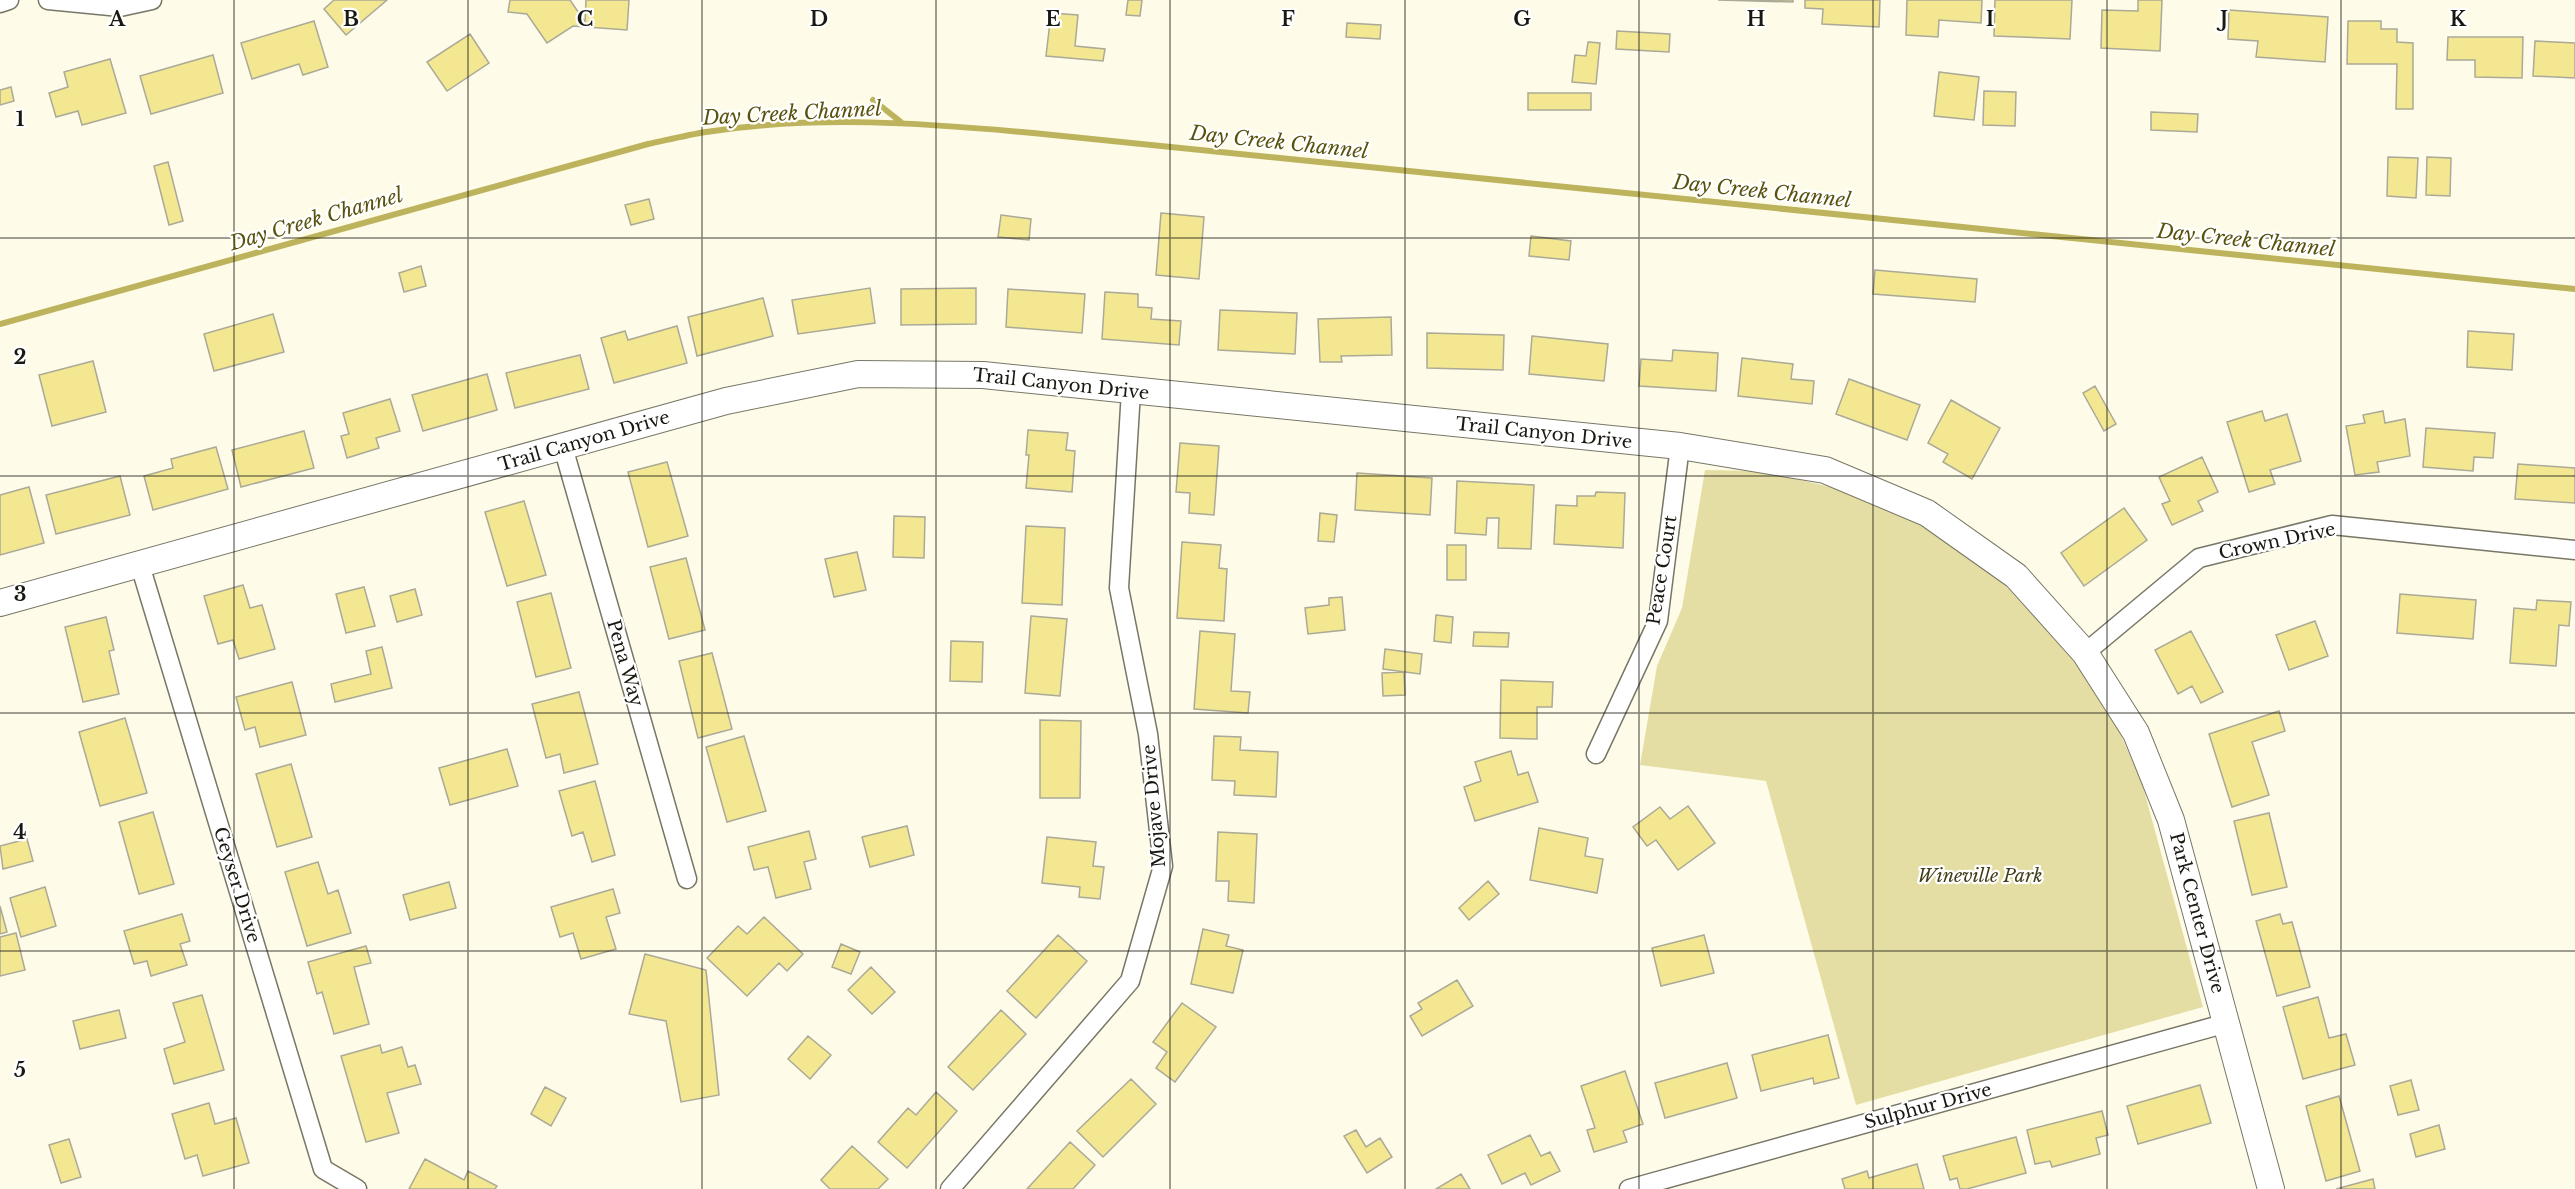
<svg xmlns="http://www.w3.org/2000/svg" width="2575" height="1189" font-family="'Libre Baskerville',serif">
  <rect width="100%" height="100%" fill="#fefce9"/>
  <path fill="#e5dea4" d="M 1705,470 L 1761,471 L 1835,488 L 1912,520 L 1976,561 L 2044,618 L 2100,688 L 2142,783 L 2203,1007 L 1856,1105 L 1766,781 L 1640,765 L 1657,666 L 1682,608 Z"/>
  <g fill="none" stroke-linecap="round" stroke-linejoin="round">
    <path stroke="#beb35d" stroke-width="6" d="M 873,100 L 901,122
      M 0,324 L 648,144 C 667,140 687,135 706,132 C 815,115 924,123 1033,133 L 2575,289"/>
  </g>
  <path fill="#f3e891" stroke="#aba997" stroke-width="1.5" d="M 334,0 L 387,0 L 346,35 L 324,9 Z
    M 510,0 L 570,0 L 585,22 L 586,0 L 629,0 L 627,30 L 573,26 L 547,43 L 527,14 L 508,12 Z
    M 1128,0 L 1142,0 L 1140,16 L 1126,15 Z
    M 1718,0 L 1793,0 L 1793,2 Z
    M 1805,0 L 1880,0 L 1879,27 L 1822,24 L 1823,9 L 1805,8 Z
    M 1907,0 L 1982,0 L 1981,23 L 1939,20 L 1938,37 L 1906,35 Z
    M 1995,0 L 2072,0 L 2070,39 L 1994,36 Z
    M 2138,0 L 2162,0 L 2160,51 L 2101,48 L 2102,10 L 2138,11 Z
    M 2229,10 L 2328,17 L 2325,62 L 2256,57 L 2258,41 L 2228,39 Z
    M 1051,13 L 1078,15 L 1075,46 L 1105,49 L 1103,61 L 1046,56 Z
    M 314,21 L 328,67 L 303,75 L 299,64 L 252,79 L 241,43 Z
    M 2348,21 L 2381,21 L 2381,29 L 2397,29 L 2397,42 L 2413,43 L 2413,109 L 2396,109 L 2397,64 L 2347,64 Z
    M 1347,23 L 1381,25 L 1380,39 L 1346,37 Z
    M 1617,31 L 1670,34 L 1669,52 L 1616,49 Z
    M 470,34 L 489,63 L 447,91 L 427,62 Z
    M 2448,37 L 2523,37 L 2522,78 L 2475,77 L 2475,60 L 2447,60 Z
    M 2535,41 L 2575,43 L 2575,78 L 2533,76 Z
    M 1588,42 L 1600,43 L 1596,84 L 1572,82 L 1575,55 L 1586,56 Z
    M 213,55 L 223,93 L 151,114 L 140,76 Z
    M 110,59 L 126,113 L 82,125 L 78,111 L 56,117 L 49,93 L 68,87 L 64,72 Z
    M 1939,72 L 1979,77 L 1974,120 L 1934,116 Z
    M 11,87 L 14,101 L 0,105 L 0,90 Z
    M 1984,91 L 2016,92 L 2015,126 L 1983,125 Z
    M 1528,93 L 1591,93 L 1591,110 L 1528,110 Z
    M 2151,112 L 2198,114 L 2197,132 L 2151,130 Z
    M 2388,157 L 2418,158 L 2416,198 L 2387,196 Z
    M 2427,157 L 2451,158 L 2450,196 L 2426,195 Z
    M 168,162 L 183,221 L 169,225 L 154,166 Z
    M 649,199 L 654,219 L 631,225 L 625,205 Z
    M 1161,213 L 1204,217 L 1199,279 L 1156,275 Z
    M 1001,215 L 1031,219 L 1029,240 L 998,237 Z
    M 1531,236 L 1571,241 L 1569,260 L 1529,256 Z
    M 421,266 L 426,286 L 404,292 L 399,273 Z
    M 1875,270 L 1977,279 L 1975,302 L 1873,294 Z
    M 870,288 L 875,323 L 798,334 L 792,300 Z
    M 976,288 L 976,324 L 901,325 L 901,289 Z
    M 1008,289 L 1085,294 L 1082,333 L 1006,327 Z
    M 1105,292 L 1138,294 L 1138,307 L 1152,308 L 1151,319 L 1181,321 L 1179,345 L 1102,339 Z
    M 763,298 L 773,336 L 697,356 L 688,317 Z
    M 1220,310 L 1297,313 L 1295,354 L 1218,350 Z
    M 273,314 L 284,352 L 214,371 L 204,334 Z
    M 1391,317 L 1392,355 L 1341,356 L 1342,362 L 1320,362 L 1318,319 Z
    M 677,326 L 687,363 L 614,383 L 601,338 L 625,331 L 628,340 Z
    M 2468,331 L 2514,334 L 2512,370 L 2467,367 Z
    M 1427,333 L 1504,335 L 1503,370 L 1427,368 Z
    M 1532,336 L 1608,344 L 1604,381 L 1529,374 Z
    M 1673,350 L 1718,353 L 1716,391 L 1639,386 L 1641,359 L 1672,361 Z
    M 580,355 L 589,389 L 515,408 L 506,373 Z
    M 1742,358 L 1793,364 L 1791,379 L 1814,381 L 1812,404 L 1738,396 Z
    M 93,361 L 106,412 L 52,426 L 39,375 Z
    M 487,374 L 497,410 L 423,431 L 412,395 Z
    M 1849,379 L 1920,405 L 1907,440 L 1836,414 Z
    M 2095,386 L 2116,424 L 2104,431 L 2083,393 Z
    M 390,399 L 400,431 L 376,438 L 379,448 L 347,458 L 341,436 L 349,434 L 343,413 Z
    M 1951,400 L 2000,428 L 1972,479 L 1943,462 L 1948,454 L 1928,443 Z
    M 2262,411 L 2265,421 L 2287,414 L 2301,461 L 2270,470 L 2275,484 L 2249,492 L 2227,422 Z
    M 2383,411 L 2385,423 L 2405,419 L 2410,456 L 2377,462 L 2379,472 L 2355,475 L 2346,426 L 2365,423 L 2363,415 Z
    M 2426,428 L 2495,433 L 2493,458 L 2474,457 L 2473,471 L 2423,467 Z
    M 1028,430 L 1068,433 L 1066,450 L 1075,451 L 1072,492 L 1026,488 L 1029,455 L 1026,455 Z
    M 304,431 L 314,468 L 241,487 L 232,450 Z
    M 1180,443 L 1219,446 L 1214,515 L 1189,513 L 1190,493 L 1176,492 Z
    M 216,447 L 228,489 L 153,510 L 144,476 L 173,468 L 171,459 Z
    M 2202,457 L 2218,492 L 2198,501 L 2203,511 L 2172,525 L 2162,504 L 2170,501 L 2159,477 Z
    M 667,462 L 688,536 L 648,547 L 628,472 Z
    M 2518,464 L 2575,468 L 2575,503 L 2515,499 Z
    M 1357,473 L 1432,478 L 1430,515 L 1355,510 Z
    M 120,476 L 130,515 L 56,534 L 46,495 Z
    M 1457,481 L 1534,485 L 1531,549 L 1498,548 L 1499,518 L 1487,518 L 1486,535 L 1455,533 Z
    M 29,487 L 44,543 L 0,555 L 0,495 Z
    M 1596,492 L 1625,493 L 1623,548 L 1554,544 L 1556,505 L 1577,506 L 1577,496 L 1595,496 Z
    M 524,501 L 546,575 L 507,586 L 485,512 Z
    M 2124,508 L 2147,540 L 2084,586 L 2061,553 Z
    M 1320,513 L 1337,515 L 1334,542 L 1318,541 Z
    M 894,516 L 925,517 L 924,558 L 893,557 Z
    M 1026,526 L 1065,528 L 1062,605 L 1022,603 Z
    M 1182,542 L 1221,545 L 1219,568 L 1227,569 L 1224,621 L 1177,618 Z
    M 1447,545 L 1466,545 L 1466,580 L 1447,580 Z
    M 857,552 L 866,590 L 834,597 L 825,559 Z
    M 686,558 L 705,630 L 669,639 L 650,567 Z
    M 243,585 L 250,608 L 262,605 L 275,649 L 239,659 L 233,640 L 218,644 L 204,596 Z
    M 364,587 L 375,626 L 346,633 L 336,594 Z
    M 415,589 L 422,615 L 397,622 L 390,596 Z
    M 551,593 L 571,668 L 536,677 L 517,602 Z
    M 2400,594 L 2476,600 L 2473,639 L 2397,633 Z
    M 1342,597 L 1345,630 L 1308,634 L 1305,608 L 1329,605 L 1329,598 Z
    M 2537,600 L 2571,602 L 2569,626 L 2559,625 L 2556,666 L 2510,663 L 2514,608 L 2536,610 Z
    M 1436,615 L 1453,617 L 1451,643 L 1434,641 Z
    M 1031,616 L 1067,619 L 1060,696 L 1025,693 Z
    M 106,617 L 114,650 L 109,651 L 119,694 L 83,702 L 65,627 Z
    M 2315,621 L 2328,656 L 2289,670 L 2276,635 Z
    M 1200,631 L 1235,634 L 1231,691 L 1250,692 L 1248,713 L 1194,709 Z
    M 2191,631 L 2223,692 L 2201,703 L 2192,686 L 2178,694 L 2155,650 Z
    M 1474,632 L 1509,633 L 1508,647 L 1473,646 Z
    M 951,641 L 983,642 L 982,682 L 950,681 Z
    M 382,647 L 392,688 L 335,702 L 331,684 L 371,674 L 366,651 Z
    M 1385,649 L 1422,654 L 1420,674 L 1383,669 Z
    M 712,653 L 732,729 L 698,738 L 679,661 Z
    M 1404,672 L 1405,695 L 1383,696 L 1382,673 Z
    M 1501,680 L 1553,682 L 1552,707 L 1537,707 L 1537,739 L 1500,738 Z
    M 292,682 L 306,735 L 260,747 L 255,727 L 245,730 L 236,697 Z
    M 579,692 L 598,764 L 564,773 L 560,754 L 546,758 L 532,704 Z
    M 2279,711 L 2285,731 L 2252,742 L 2269,795 L 2232,807 L 2209,734 Z
    M 125,718 L 147,793 L 100,806 L 79,732 Z
    M 1040,720 L 1081,721 L 1080,798 L 1040,798 Z
    M 744,736 L 766,811 L 727,822 L 706,747 Z
    M 1214,736 L 1241,737 L 1240,750 L 1278,752 L 1276,797 L 1234,795 L 1235,781 L 1212,780 Z
    M 507,749 L 518,786 L 450,805 L 439,768 Z
    M 1511,751 L 1518,775 L 1528,772 L 1538,802 L 1475,821 L 1464,787 L 1481,781 L 1475,762 Z
    M 291,764 L 312,837 L 277,847 L 256,774 Z
    M 595,781 L 615,855 L 592,862 L 583,832 L 572,836 L 559,791 Z
    M 1688,806 L 1715,843 L 1678,870 L 1656,840 L 1647,846 L 1633,827 L 1660,807 L 1670,819 Z
    M 153,812 L 174,884 L 139,894 L 119,822 Z
    M 2269,813 L 2287,887 L 2252,895 L 2234,821 Z
    M 907,826 L 914,855 L 870,867 L 862,837 Z
    M 1539,828 L 1588,838 L 1585,856 L 1603,859 L 1597,893 L 1530,880 Z
    M 809,831 L 816,859 L 804,862 L 811,889 L 776,898 L 768,867 L 754,870 L 748,847 Z
    M 1218,832 L 1257,834 L 1254,903 L 1228,901 L 1229,881 L 1216,881 Z
    M 1047,837 L 1096,842 L 1093,866 L 1104,867 L 1100,899 L 1079,897 L 1080,887 L 1042,883 Z
    M 27,839 L 33,861 L 3,869 L 0,846 Z
    M 318,862 L 328,894 L 338,890 L 351,933 L 307,946 L 285,872 Z
    M 1488,881 L 1499,894 L 1469,920 L 1459,908 Z
    M 449,882 L 456,908 L 410,920 L 403,895 Z
    M 45,887 L 56,926 L 21,937 L 10,898 Z
    M 613,889 L 620,913 L 606,917 L 616,949 L 581,959 L 573,933 L 560,937 L 551,907 Z
    M 0,906 L 7,932 L 0,934 Z
    M 182,914 L 190,941 L 180,944 L 187,965 L 151,976 L 147,961 L 134,964 L 124,931 Z
    M 2280,914 L 2283,924 L 2292,922 L 2310,987 L 2277,996 L 2256,921 Z
    M 764,917 L 803,954 L 787,971 L 779,963 L 747,996 L 707,958 L 738,926 L 747,934 Z
    M 1203,929 L 1229,935 L 1226,946 L 1243,950 L 1233,993 L 1191,984 Z
    M 16,933 L 25,970 L 0,976 L 0,937 Z
    M 1058,935 L 1087,961 L 1036,1018 L 1007,991 Z
    M 1704,935 L 1714,973 L 1661,986 L 1652,948 Z
    M 841,944 L 860,952 L 851,974 L 832,967 Z
    M 366,946 L 371,963 L 354,967 L 369,1024 L 334,1034 L 322,992 L 317,994 L 308,962 Z
    M 645,954 L 706,970 L 719,1095 L 681,1102 L 666,1021 L 629,1014 Z
    M 871,967 L 895,992 L 872,1014 L 848,990 Z
    M 1457,980 L 1473,1006 L 1422,1036 L 1410,1016 L 1422,1009 L 1418,1003 Z
    M 202,995 L 224,1070 L 174,1084 L 164,1049 L 185,1042 L 173,1003 Z
    M 2318,997 L 2329,1038 L 2346,1034 L 2355,1065 L 2303,1079 L 2283,1007 Z
    M 1182,1003 L 1216,1027 L 1175,1082 L 1156,1068 L 1167,1052 L 1153,1042 Z
    M 119,1010 L 126,1038 L 80,1049 L 73,1021 Z
    M 1001,1010 L 1026,1034 L 973,1090 L 948,1067 Z
    M 1828,1035 L 1839,1078 L 1814,1084 L 1813,1078 L 1761,1091 L 1752,1055 Z
    M 808,1036 L 831,1055 L 810,1079 L 788,1059 Z
    M 380,1045 L 382,1053 L 402,1047 L 408,1067 L 415,1065 L 421,1084 L 387,1093 L 399,1133 L 366,1142 L 341,1056 Z
    M 1727,1063 L 1737,1098 L 1665,1118 L 1655,1083 Z
    M 1625,1071 L 1643,1124 L 1623,1131 L 1627,1142 L 1594,1152 L 1587,1130 L 1595,1128 L 1581,1086 Z
    M 1131,1079 L 1156,1104 L 1103,1157 L 1077,1131 Z
    M 2411,1080 L 2419,1110 L 2398,1115 L 2390,1086 Z
    M 2200,1085 L 2211,1123 L 2138,1144 L 2127,1106 Z
    M 545,1087 L 566,1098 L 551,1126 L 531,1114 Z
    M 936,1092 L 957,1111 L 907,1168 L 878,1142 L 908,1108 L 916,1115 Z
    M 2339,1096 L 2360,1171 L 2326,1181 L 2306,1106 Z
    M 209,1103 L 215,1124 L 236,1118 L 249,1163 L 203,1176 L 197,1155 L 185,1159 L 172,1114 Z
    M 2102,1111 L 2108,1135 L 2096,1138 L 2100,1154 L 2052,1167 L 2050,1161 L 2035,1164 L 2027,1130 Z
    M 2439,1125 L 2445,1149 L 2416,1157 L 2410,1134 Z
    M 1356,1130 L 1366,1147 L 1380,1138 L 1392,1157 L 1367,1173 L 1344,1136 Z
    M 1530,1135 L 1541,1156 L 1550,1152 L 1560,1171 L 1531,1185 L 1525,1173 L 1502,1184 L 1488,1155 Z
    M 2016,1137 L 2026,1173 L 1967,1189 L 1960,1189 L 1957,1178 L 1950,1180 L 1943,1156 Z
    M 69,1139 L 81,1177 L 61,1183 L 49,1145 Z
    M 1070,1142 L 1095,1165 L 1073,1189 L 1027,1189 Z
    M 852,1146 L 888,1179 L 878,1189 L 830,1189 L 821,1180 Z
    M 425,1159 L 464,1180 L 468,1171 L 497,1186 L 495,1189 L 409,1189 Z
    M 1917,1164 L 1924,1189 L 1845,1189 L 1842,1179 L 1867,1171 L 1869,1178 Z
    M 1461,1174 L 1470,1189 L 1436,1189 Z
    M 2373,1179 L 2375,1189 L 2336,1189 Z"/>
  <g fill="none" stroke-linecap="round" stroke-linejoin="round">
    <defs>
      <path id="street" d="M 48,0 L 120,7 L 152,0
        M 0,3 L 9,0
        M 563,447 L 687,879
        M 140,565 L 323,1169 L 357,1189
        M 2085,653 L 2199,558 L 2332,525 L 2575,550
        M 1596,754 L 1658,621 L 1680,446
        M 950,1189 L 1130,981 L 1163,866 L 1148,734 L 1119,588 L 1131,391
        M 1629,1189 L 2227,1023"/>
      <path id="secondary" d="M 0,603 L 726,401 L 858,374 L 983,375 L 1680,446 L 1825,470 L 1927,513 L 2016,576 L 2085,653 L 2136,733 L 2171,820 L 2271,1189"/>
    </defs>
    <use href="#street" stroke="#787666" stroke-width="21"/>
    <use href="#secondary" stroke="#787666" stroke-width="28"/>
    <use href="#street" stroke="#fff" stroke-width="18"/>
    <use href="#secondary" stroke="#fff" stroke-width="26"/>
  </g>
  <path fill="none" stroke="#191811" stroke-width="1.5" stroke-opacity="0.55" d="M 234,0 L 234,1189M 468,0 L 468,1189M 702,0 L 702,1189M 936,0 L 936,1189M 1170,0 L 1170,1189M 1405,0 L 1405,1189M 1639,0 L 1639,1189M 1873,0 L 1873,1189M 2107,0 L 2107,1189M 2341,0 L 2341,1189M 0,238 L 2575,238M 0,476 L 2575,476M 0,713 L 2575,713M 0,951 L 2575,951"/>
  <g text-anchor="middle" dominant-baseline="central" stroke-width="4.5" stroke-linejoin="round" paint-order="stroke">
    <g font-size="18" fill="#191811" stroke="#fff">
      <text transform="translate(1061 384) rotate(6)">Trail Canyon Drive</text>
      <text transform="translate(1544 433) rotate(6)">Trail Canyon Drive</text>
      <text transform="translate(584 441) rotate(-16)">Trail Canyon Drive</text>
      <text transform="translate(2277 541) rotate(-12)">Crown Drive</text>
      <text transform="translate(1662 570) rotate(-81)">Peace Court</text>
      <text transform="translate(625 663) rotate(74)">Pena Way</text>
      <text transform="translate(1154 806) rotate(-95)">Mojave Drive</text>
      <text transform="translate(237 885) rotate(73)">Geyser Drive</text>
      <text transform="translate(2197 913) rotate(75)">Park Center Drive</text>
      <text transform="translate(1928 1106) rotate(-15)">Sulphur Drive</text>
    </g>
    <g font-size="18" font-style="italic" fill="#423d18" stroke="#fff">
      <text x="1980" y="876">Wineville Park</text>
    </g>
    <g font-size="20" font-style="italic" fill="#59510e" stroke="#fff">
      <text transform="translate(792 113) rotate(-3)">Day Creek Channel</text>
      <text transform="translate(1279 142) rotate(6)">Day Creek Channel</text>
      <text transform="translate(1762 191) rotate(6)">Day Creek Channel</text>
      <text transform="translate(316 219) rotate(-16)">Day Creek Channel</text>
      <text transform="translate(2246 240) rotate(6)">Day Creek Channel</text>
    </g>
  </g>
  <g font-size="20" text-anchor="middle" font-weight="bold" fill="#191811" stroke="#fff" stroke-width="4.5" stroke-linejoin="round" paint-order="stroke">
    <text x="117" y="26">A</text>
    <text x="351" y="26">B</text>
    <text x="585" y="26">C</text>
    <text x="819" y="26">D</text>
    <text x="1053" y="26">E</text>
    <text x="1288" y="26">F</text>
    <text x="1522" y="26">G</text>
    <text x="1756" y="26">H</text>
    <text x="1990" y="26">I</text>
    <text x="2224" y="26">J</text>
    <text x="2458" y="26">K</text>
    <text x="20" y="126">1</text>
    <text x="20" y="364">2</text>
    <text x="20" y="601">3</text>
    <text x="20" y="839">4</text>
    <text x="20" y="1077">5</text>
  </g>
</svg>
